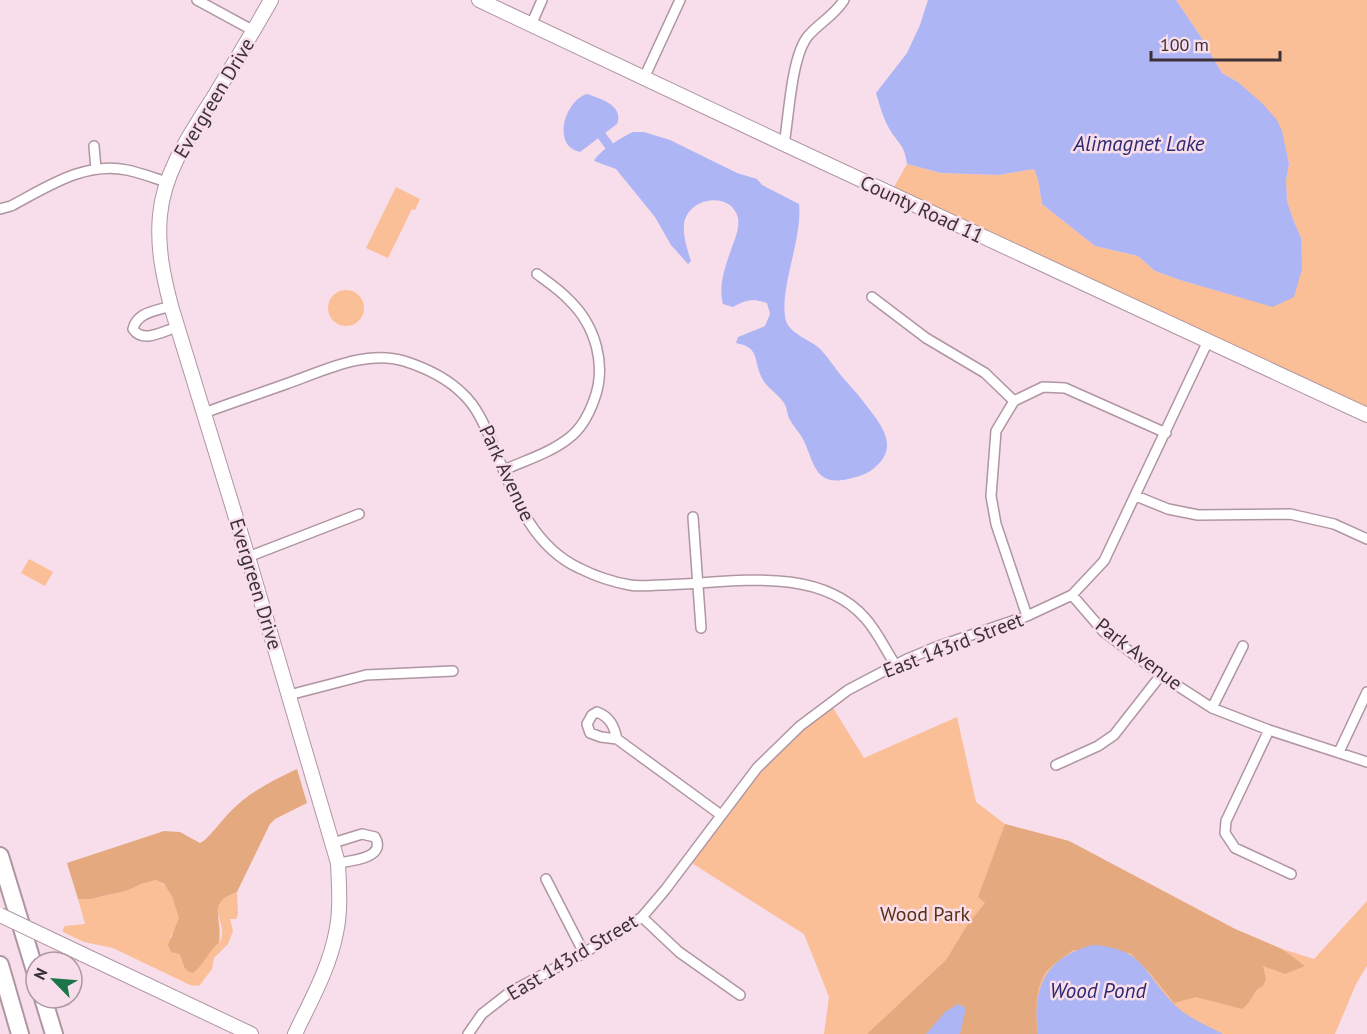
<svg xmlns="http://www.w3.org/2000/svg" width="1367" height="1034" font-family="'PT Sans',sans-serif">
  <rect width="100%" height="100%" fill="#f8ddea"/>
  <path fill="#fbbf97" d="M 1176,0 L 1367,0 L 1367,415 L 890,194 L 907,164 L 941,173 L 999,175 L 1034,169 L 1038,179 L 1042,204 L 1095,246 L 1138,256 L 1155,271 L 1180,280 L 1250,300 L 1301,238 L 1293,219 L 1287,201 L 1286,180 L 1289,164 L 1285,148 L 1238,82 L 1222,73 L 1201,37 Z
    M 396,187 L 420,199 L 415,210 L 412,209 L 388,258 L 366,248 Z
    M328 308a18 18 0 1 1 36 0a18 18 0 1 1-36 0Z
    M 29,559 L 53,572 L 45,586 L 21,573 Z
    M 830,703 L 864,758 L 957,717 L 976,802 L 1005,824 L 1069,841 L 1235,929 L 1282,949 L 1314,959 L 1367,901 L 1367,966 L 1356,984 L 1335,1034 L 824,1034 L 829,997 L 804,934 L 687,860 L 757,768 Z
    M 156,880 C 169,886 180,903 179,918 C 179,925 174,931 170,937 L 181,958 L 184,967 C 197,961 202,960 211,949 C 213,947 217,946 219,943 C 232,922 198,906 237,892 L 238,914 L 236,919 L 230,919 L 233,931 L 228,944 L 214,958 L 212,969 L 199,986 L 190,985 L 113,948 L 84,942 L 63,932 L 63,929 L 65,926 L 85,924 L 78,899 C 106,900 130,887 156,880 Z"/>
  <path fill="#e5a980" d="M 297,769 L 307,803 L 275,819 L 270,824 L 237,892 C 206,903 223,916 219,943 C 208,951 204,965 193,973 C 182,971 184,962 179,954 L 171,952 L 168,945 L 179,918 L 172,896 L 164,884 L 156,880 L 142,884 L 125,891 L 91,899 L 78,899 L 67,863 L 164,831 L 180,832 L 200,843 C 207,841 225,816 233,809 C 251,791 274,780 297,769 Z
    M 1005,824 L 1069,841 L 1235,929 L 1282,949 L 1305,966 L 1285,974 L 1263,966 L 1266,979 L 1263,986 C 1251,991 1254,1001 1242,1009 L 1196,997 L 1174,1003 L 1149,972 L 1130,953 L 1073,950 C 1064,957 1053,964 1046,972 C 1035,987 1035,1016 1038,1034 L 867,1034 L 946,960 L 968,924 L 985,903 L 978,897 Z"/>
  <path fill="#aeb5f4" d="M 928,0 L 1176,0 L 1201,37 L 1222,73 L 1238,82 L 1263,104 L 1277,120 L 1282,131 L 1289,164 L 1286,180 L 1287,201 L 1293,219 L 1301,238 L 1302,269 L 1294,297 L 1273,307 L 1180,280 L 1155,271 L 1138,256 L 1095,246 L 1042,204 L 1038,179 L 1034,169 L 999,175 L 941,173 L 907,164 C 904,144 900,146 890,130 C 883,118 880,106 876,93 L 907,53 L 920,25 Z
    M 587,94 C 602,99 624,106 617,124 L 580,152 C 551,146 565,100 587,94 Z
    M 633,132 L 644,132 L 670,140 L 737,173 L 757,179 L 762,185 L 799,204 C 803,238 778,291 786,321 C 790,333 809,340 818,347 C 828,356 835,369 844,379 C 850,386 856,392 862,400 C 878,421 903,446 873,469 C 866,475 856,477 848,479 C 814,487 814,461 803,439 C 799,432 794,427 790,420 C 787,416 788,409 784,403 C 778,393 766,388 761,376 C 753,358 760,348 736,343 L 738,337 L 765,326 L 770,314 L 767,303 C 753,298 745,300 733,307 L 723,304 C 718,287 725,267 731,250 C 734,241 740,229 738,218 C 732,191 688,196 684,224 C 683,237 687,249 691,261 L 688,264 L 671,245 L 655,217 L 616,169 L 594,161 C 599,151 622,137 633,132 Z
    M 1092,945 C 1145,948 1143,973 1175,1005 C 1188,1018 1206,1025 1223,1034 L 1038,1034 C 1032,987 1045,958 1092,945 Z
    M 958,1004 L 966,1008 L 960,1034 L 926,1034 L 945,1012 Z"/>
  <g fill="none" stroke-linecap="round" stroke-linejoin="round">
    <path stroke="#aeb5f4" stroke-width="9" d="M 602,136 L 610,147"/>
    <defs>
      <path id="street" d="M 197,0 L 254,31
        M 531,25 L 542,0
        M 644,78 L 680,0
        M 784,144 C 789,117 791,57 808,36 C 819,23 835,15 844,0
        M 94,146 L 96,169
        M 0,209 L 11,206 C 47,187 85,161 127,170 C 141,173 154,178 167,182
        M 872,297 L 926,338 L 985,373 L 1014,401
        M 171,306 C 156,311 137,312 133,329 C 143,344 163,331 177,327
        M 1014,401 L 996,431 L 991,496 L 996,524 L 1027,616
        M 1014,401 L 1043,387 L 1065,388 L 1166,433
        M 204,413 C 231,403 258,394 286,384 C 321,372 365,349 404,361 C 426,368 446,377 463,394 C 476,406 484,424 491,440 C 511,487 528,544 579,568 C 595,576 612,582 630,585 C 640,587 652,585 662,585 C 726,584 816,563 865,618 C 877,631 885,649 895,664
        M 504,470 C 526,460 550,453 569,438 C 581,429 589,414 594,400 C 607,366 596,326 569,300 C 560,290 548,282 537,274
        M 1136,496 L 1168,509 L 1198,515 L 1290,514 L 1334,524 L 1367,539
        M 693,517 L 701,628
        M 248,557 L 359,514
        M 1072,595 L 1104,632 L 1161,675 L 1212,708 L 1269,730 L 1367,762
        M 289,695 L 366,675 L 453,671
        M 1212,708 L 1243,646
        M 1269,730 L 1226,821 L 1225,833 L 1235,848 L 1291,874
        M 617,739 L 601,737 L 590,733 L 587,724 L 592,715 L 597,712 C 610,717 614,726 617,739 L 721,815
        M 1339,752 L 1367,692
        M 1056,765 L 1098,746 L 1114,735 L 1161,675
        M 333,843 L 362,834 L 375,837 C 387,858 351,861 338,863
        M 546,879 L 584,953
        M 642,917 L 679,952 L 740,995
        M 468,1034 L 482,1014 L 510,992 L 584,953 L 642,917 L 665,890 L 757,768 L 800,726 L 848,690 L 905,660 L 936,647 L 1027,616 L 1072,595 L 1104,561 L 1208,341"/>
      <path id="secondary" d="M 271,0 C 253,32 234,63 215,95 C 192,132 164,170 160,215 C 157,247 163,275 171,306 L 248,557 L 338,863 C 339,886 341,910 336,933 C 329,969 310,1002 295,1034
        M 479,0 L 784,144 L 1367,415
        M 82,954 L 251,1034"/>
      <path id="highway" d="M 0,856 L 36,974
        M 0,965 L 20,1034
        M 43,998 L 54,1034"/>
    </defs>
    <use href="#street" stroke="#af96a2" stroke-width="12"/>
    <use href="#secondary" stroke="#af96a2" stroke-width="16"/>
    <use href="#highway" stroke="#af96a2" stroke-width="20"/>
    <use href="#street" stroke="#fff" stroke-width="9"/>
    <use href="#secondary" stroke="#fff" stroke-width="14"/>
    <use href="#highway" stroke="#fff" stroke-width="16"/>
    <defs>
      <path id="secondary-bridge" d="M 0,915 L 82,954"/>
    </defs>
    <use href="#secondary-bridge" stroke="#af96a2" stroke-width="16" stroke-linecap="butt"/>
    <use href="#secondary-bridge" stroke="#fff" stroke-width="14"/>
  </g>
  <g text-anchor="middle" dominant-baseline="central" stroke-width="5" stroke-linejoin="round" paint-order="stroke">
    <g font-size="20" fill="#3c3136" stroke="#f8ddea">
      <text transform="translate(214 98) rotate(-59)">Evergreen Drive</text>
      <text transform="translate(922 209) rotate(25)">County Road 11</text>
      <text transform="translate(507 473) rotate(65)">Park Avenue</text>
      <text transform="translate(256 584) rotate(73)">Evergreen Drive</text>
      <text transform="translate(953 645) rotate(-21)">East 143rd Street</text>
      <text transform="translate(1139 654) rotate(38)">Park Avenue</text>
      <text transform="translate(572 957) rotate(-31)">East 143rd Street</text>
    </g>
    <g font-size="20" fill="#583012" stroke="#f8ddea">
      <text x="925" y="914">Wood Park</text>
    </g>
    <g font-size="21" font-style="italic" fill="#2d2a72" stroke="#f8ddea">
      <text x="1139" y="143">Alimagnet Lake</text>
      <text x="1098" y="990">Wood Pond</text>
    </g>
  </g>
  <g transform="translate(54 980) rotate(295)"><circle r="28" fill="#f8ddea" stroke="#ad98a2" stroke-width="1.5"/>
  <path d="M0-4.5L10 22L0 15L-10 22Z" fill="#1c7549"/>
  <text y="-9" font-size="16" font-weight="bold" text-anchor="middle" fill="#3c3136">N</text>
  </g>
  <path d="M1151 51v9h129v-9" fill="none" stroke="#3c3136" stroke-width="3"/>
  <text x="1160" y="51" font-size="18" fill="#3c3136" stroke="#f8ddea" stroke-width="4.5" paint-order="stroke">100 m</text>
</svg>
